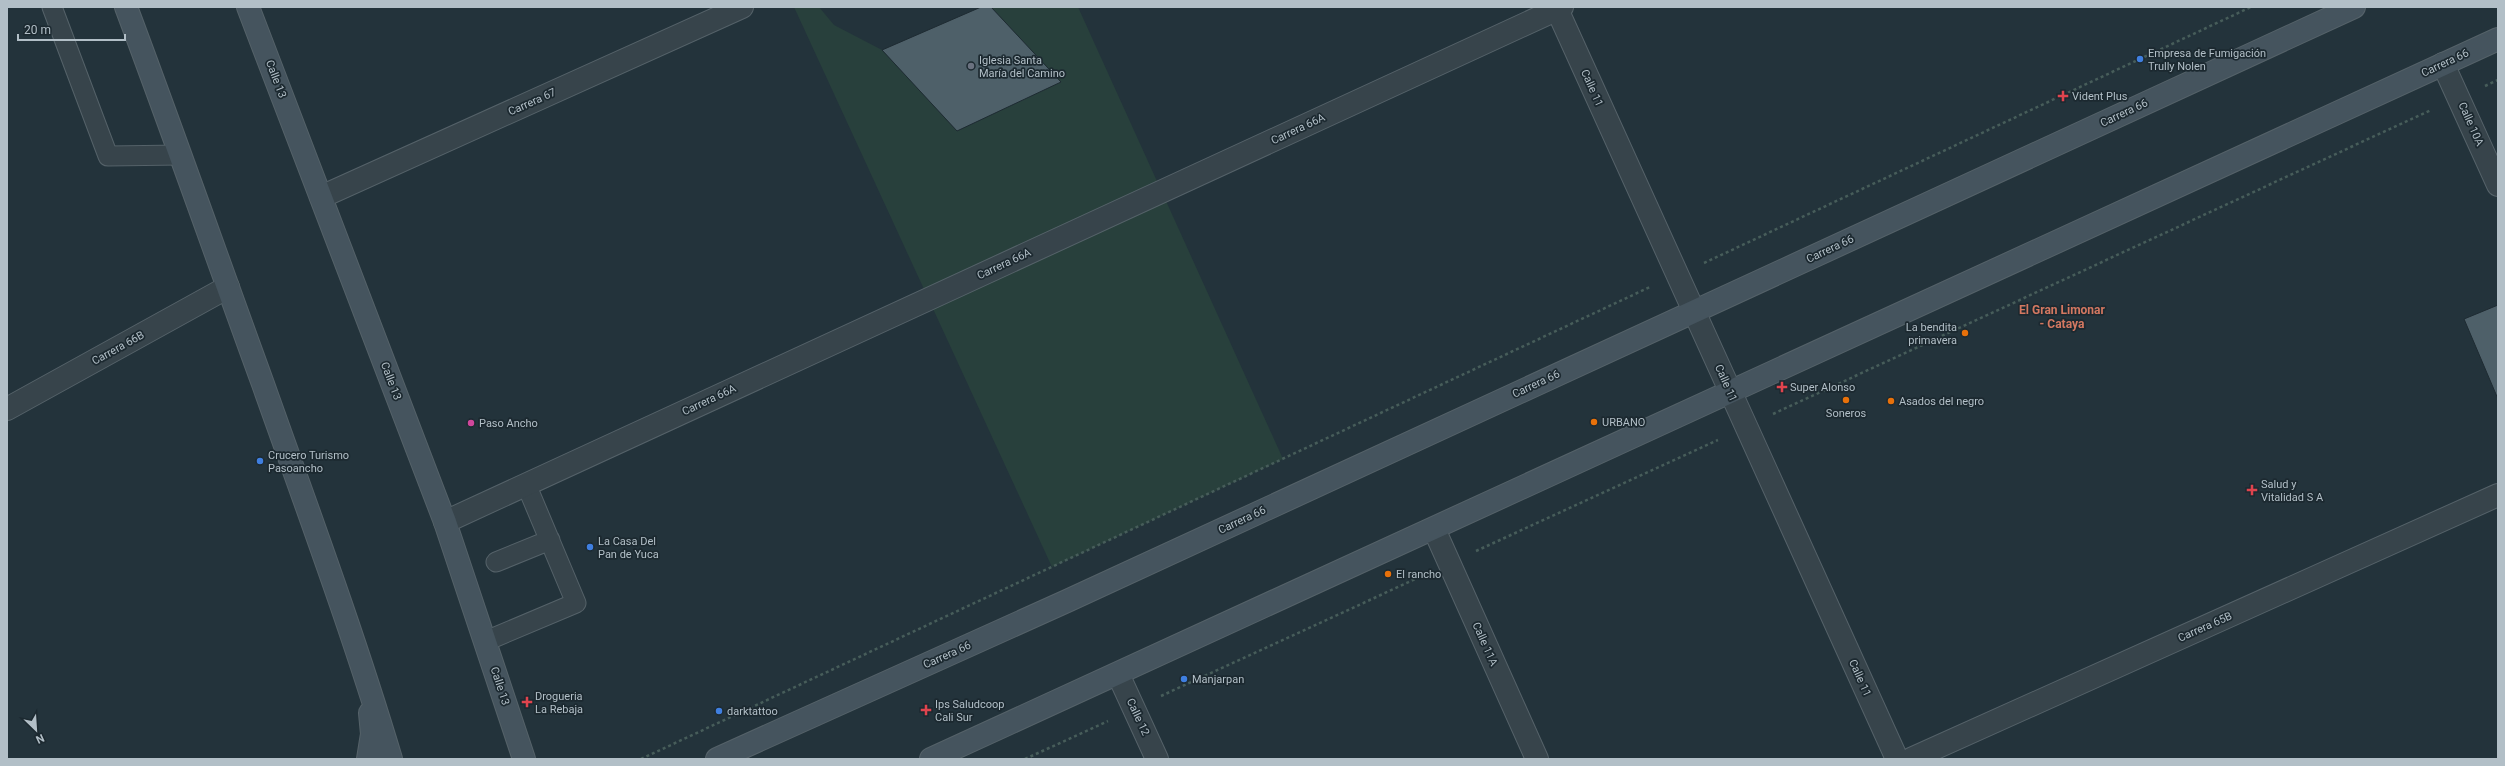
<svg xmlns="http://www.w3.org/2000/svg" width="2505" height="766" font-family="Roboto,sans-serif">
  <rect width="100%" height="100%" fill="#23333b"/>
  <path fill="#28403c" d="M 794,7 L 819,7 L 834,25 L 882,50 L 957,131 L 1060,82 L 991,7 L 1078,7 L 1283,459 L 1052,567 Z"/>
  <path fill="#4e6069" stroke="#1e2b32" d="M 981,7 L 991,7 L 1061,82 L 957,131 L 882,50 Z
    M 2498,305 L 2498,399 L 2464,319 Z"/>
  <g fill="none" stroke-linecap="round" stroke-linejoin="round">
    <defs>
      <path id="service" d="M 52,7 L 108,156 L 181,155
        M 496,562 L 550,540
        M 486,641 L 576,603 L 526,484"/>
      <path id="minor" d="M 1556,7 L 1897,759
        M 2443,64 L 2498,185
        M 321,197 L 742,7
        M 7,409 L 228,287
        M 445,522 L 1562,7
        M 1434,529 L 1537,759
        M 1118,674 L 1157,759
        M 1911,759 L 2498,495"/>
      <path id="secondary" d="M 126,7 C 173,132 217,258 263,384 C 307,508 353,632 391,759
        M 248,7 L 445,522 L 524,759
        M 368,759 L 372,734 L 370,713
        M 717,759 L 1067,601 L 2354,7
        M 931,759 L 2498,39"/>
    </defs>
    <use href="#service" stroke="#556269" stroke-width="21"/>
    <use href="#minor" stroke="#556269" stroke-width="24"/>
    <use href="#secondary" stroke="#556269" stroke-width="24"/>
    <path stroke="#475d5a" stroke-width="2.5" stroke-dasharray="3 3" stroke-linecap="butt" d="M 2485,86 L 2498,80
      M 1704,263 L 2251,7
      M 1773,414 L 2431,110
      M 1476,551 L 1718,440
      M 1161,696 L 1422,576
      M 641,759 L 1650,287
      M 1025,759 L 1108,721"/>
    <use href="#service" stroke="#37444b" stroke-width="19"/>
    <use href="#minor" stroke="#37444b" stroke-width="22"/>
    <use href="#secondary" stroke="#45545e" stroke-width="22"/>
  </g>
  <g fill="#3f7fe0" stroke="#1c2930" stroke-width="1.5">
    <circle cx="2140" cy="59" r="4"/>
    <circle cx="260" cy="461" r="4"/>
    <circle cx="590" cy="547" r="4"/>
    <circle cx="1184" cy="679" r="4"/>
    <circle cx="719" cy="711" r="4"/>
  </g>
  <circle fill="#6b7280" stroke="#1c2930" stroke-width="1.5" cx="971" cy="66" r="4"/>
  <g fill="#e0444e" stroke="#1c2930" stroke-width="1.5">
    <path d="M2061 90h4v4h4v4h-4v4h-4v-4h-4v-4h4z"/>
    <path d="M1780 381h4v4h4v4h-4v4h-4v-4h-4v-4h4z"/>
    <path d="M2250 484h4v4h4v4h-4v4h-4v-4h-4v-4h4z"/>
    <path d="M525 696h4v4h4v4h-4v4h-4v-4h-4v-4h4z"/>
    <path d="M924 704h4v4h4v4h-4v4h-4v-4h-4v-4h4z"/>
  </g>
  <g fill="#e8710a" stroke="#1c2930" stroke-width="1.5">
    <circle cx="1965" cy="333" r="4"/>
    <circle cx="1846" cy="400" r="4"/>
    <circle cx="1891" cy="401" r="4"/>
    <circle cx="1594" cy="422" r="4"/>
    <circle cx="1388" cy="574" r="4"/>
  </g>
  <circle fill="#d1479c" stroke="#1c2930" stroke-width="1.5" cx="471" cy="423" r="4"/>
  <g text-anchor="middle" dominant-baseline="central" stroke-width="3.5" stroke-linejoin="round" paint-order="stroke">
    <g font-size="11" fill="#b2bfc7" stroke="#1c2930" text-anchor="start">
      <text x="2148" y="53">Empresa de Fumigación<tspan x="2148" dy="13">Trully Nolen</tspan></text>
      <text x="979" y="60">Iglesia Santa<tspan x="979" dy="13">María del Camino</tspan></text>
      <text x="2072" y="96">Vident Plus</text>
      <text x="1957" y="327" text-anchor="end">La bendita<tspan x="1957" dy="13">primavera</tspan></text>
      <text x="1790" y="387">Super Alonso</text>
      <text x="1899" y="401">Asados del negro</text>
      <text x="1846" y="413" text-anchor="middle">Soneros</text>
      <text x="1602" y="422">URBANO</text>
      <text x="479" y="423">Paso Ancho</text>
      <text x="268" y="455">Crucero Turismo<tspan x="268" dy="13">Pasoancho</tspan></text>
      <text x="2261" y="484">Salud y<tspan x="2261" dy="13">Vitalidad S A</tspan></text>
      <text x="598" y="541">La Casa Del<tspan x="598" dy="13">Pan de Yuca</tspan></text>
      <text x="1396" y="574">El rancho</text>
      <text x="1192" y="679">Manjarpan</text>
      <text x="535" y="696">Drogueria<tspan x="535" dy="13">La Rebaja</tspan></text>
      <text x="935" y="704">Ips Saludcoop<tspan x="935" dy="13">Cali Sur</tspan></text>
      <text x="727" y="711">darktattoo</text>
    </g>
    <g font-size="11" fill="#b2bfc7" stroke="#1c2930">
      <text transform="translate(2445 63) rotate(-25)">Carrera 66</text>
      <text transform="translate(276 79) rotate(69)">Calle 13</text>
      <text transform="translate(1592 88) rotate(66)">Calle 11</text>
      <text transform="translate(532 102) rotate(-24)">Carrera 67</text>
      <text transform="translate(2124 113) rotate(-25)">Carrera 66</text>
      <text transform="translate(2471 124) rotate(66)">Calle 10A</text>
      <text transform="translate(1298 129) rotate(-25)">Carrera 66A</text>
      <text transform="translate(1830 249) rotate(-25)">Carrera 66</text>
      <text transform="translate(1004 264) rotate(-25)">Carrera 66A</text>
      <text transform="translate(118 348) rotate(-29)">Carrera 66B</text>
      <text transform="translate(391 381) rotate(69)">Calle 13</text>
      <text transform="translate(1726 383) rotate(66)">Calle 11</text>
      <text transform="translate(1536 384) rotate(-25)">Carrera 66</text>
      <text transform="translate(709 400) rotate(-25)">Carrera 66A</text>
      <text transform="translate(1242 520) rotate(-25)">Carrera 66</text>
      <text transform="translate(2205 627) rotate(-24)">Carrera 65B</text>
      <text transform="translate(1485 644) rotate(66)">Calle 11A</text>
      <text transform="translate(947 655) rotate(-24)">Carrera 66</text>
      <text transform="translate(1860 678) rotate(66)">Calle 11</text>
      <text transform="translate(500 686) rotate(72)">Calle 13</text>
      <text transform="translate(1138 717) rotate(65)">Calle 12</text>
    </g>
    <g font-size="12" font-weight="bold" fill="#d37861" stroke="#1c2930">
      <text x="2062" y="310">El Gran Limonar<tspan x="2062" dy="14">- Cataya</tspan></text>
    </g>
  </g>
  <rect width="2505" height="766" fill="none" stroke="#b2bfc7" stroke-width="16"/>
  <g transform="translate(36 730) rotate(155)" stroke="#1c2930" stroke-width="3" paint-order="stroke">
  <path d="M0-3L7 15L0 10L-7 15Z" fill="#b2bfc7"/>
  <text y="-6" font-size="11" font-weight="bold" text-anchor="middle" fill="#b2bfc7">N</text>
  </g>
  <path d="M18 34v6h107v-6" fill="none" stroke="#b2bfc7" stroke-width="2"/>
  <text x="24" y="34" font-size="12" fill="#b2bfc7" stroke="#1c2930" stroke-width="3" paint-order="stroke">20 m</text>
</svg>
